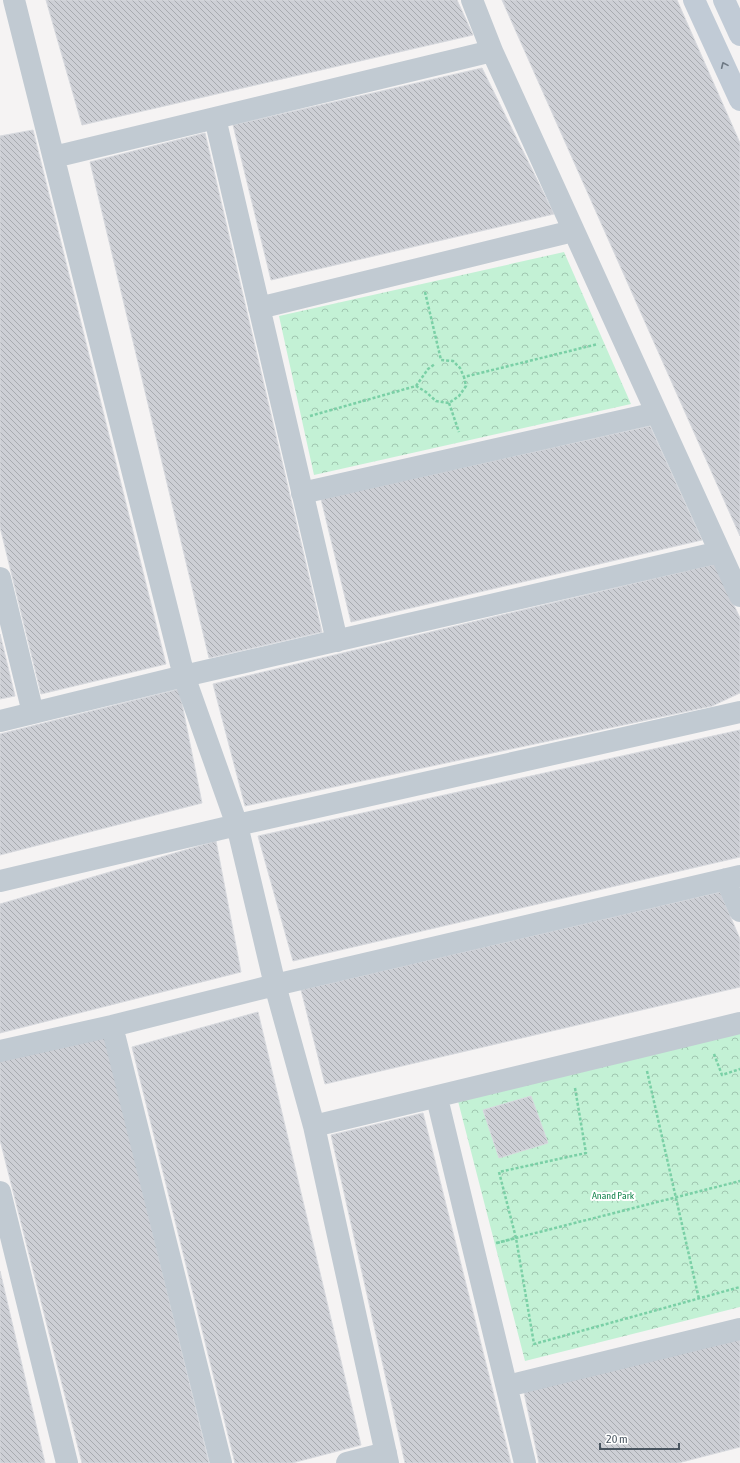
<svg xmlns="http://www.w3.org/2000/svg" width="740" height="1463" font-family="'Asap Condensed',sans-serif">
  <defs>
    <pattern id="forest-crowns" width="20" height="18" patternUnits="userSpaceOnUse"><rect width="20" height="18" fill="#c3f1d5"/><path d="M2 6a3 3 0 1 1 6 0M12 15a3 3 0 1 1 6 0" fill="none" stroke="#a0c6b0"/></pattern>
    <pattern id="building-back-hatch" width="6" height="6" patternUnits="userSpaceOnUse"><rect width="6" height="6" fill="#cdcfd5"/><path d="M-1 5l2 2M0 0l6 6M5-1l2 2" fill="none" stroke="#a8abb0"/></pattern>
  </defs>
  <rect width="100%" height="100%" fill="#f5f3f3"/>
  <path fill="url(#forest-crowns)" d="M 564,252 L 631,404 L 314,475 L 279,316 Z
    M 740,1032 L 740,1307 L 525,1361 L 458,1101 Z"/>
  <path fill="url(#building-back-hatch)" stroke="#d7d9de" d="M 46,0 L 457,0 L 473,35 L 82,125 Z
    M 502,0 L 677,0 L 740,143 L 740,536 Z
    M 482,68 L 554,214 L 271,280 L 233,125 Z
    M 33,130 L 166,664 L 41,694 L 0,527 L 0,136 Z
    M 205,133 L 322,632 L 209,658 L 90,162 Z
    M 650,426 L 702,540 L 351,622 L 321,499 Z
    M 715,564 L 740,618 L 740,693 L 712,706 L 245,806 L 213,684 Z
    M 0,634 L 15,696 L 0,699 Z
    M 179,689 L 202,803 L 0,855 L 0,734 Z
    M 740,730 L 740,857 L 293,961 L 258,836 Z
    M 216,841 L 241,972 L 0,1033 L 0,904 Z
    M 720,892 L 740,939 L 740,987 L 325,1084 L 301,990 Z
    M 258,1012 L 361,1445 L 292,1463 L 235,1463 L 132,1047 Z
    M 105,1037 L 209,1463 L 82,1463 L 0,1140 L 0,1061 Z
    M 531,1096 L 548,1143 L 499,1158 L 483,1110 Z
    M 423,1113 L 511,1463 L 405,1463 L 331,1135 Z
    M 0,1271 L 45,1463 L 0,1463 Z
    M 740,1337 L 740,1447 L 678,1463 L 539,1463 L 523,1388 Z"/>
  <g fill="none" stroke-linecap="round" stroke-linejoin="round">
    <path stroke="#7ad0a6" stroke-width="2.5" stroke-dasharray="3 2" stroke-linecap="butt" d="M 425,292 L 441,360 L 453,361 L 460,368 L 464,377
      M 416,386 L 428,369 L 435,364
      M 449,403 L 459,432
      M 310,416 L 416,386 L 426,392 L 436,401 L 449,403 L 459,396 L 466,386 L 464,377 L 598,344
      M 714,1054 L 722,1075 L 740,1069
      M 647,1071 L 699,1299
      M 575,1088 L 586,1153 L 499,1172 L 516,1238 L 534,1344 L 740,1287
      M 496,1243 L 740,1181
      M 497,1243 L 516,1238"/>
    <path stroke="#c1cad2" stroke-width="22" d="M 14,0 L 184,676 L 237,825 L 275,985 L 314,1126 L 388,1463
      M 472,0 L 492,51 L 740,596
      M 215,118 L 337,641
      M 54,157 L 492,51
      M 259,308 L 573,231
      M 302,493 L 656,413
      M 0,578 L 33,713
      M 0,721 L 184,676 L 720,552
      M 726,879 L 740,911
      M 0,881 L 237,825 L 740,712
      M 112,1026 L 221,1463
      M 0,1051 L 112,1026 L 275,985 L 740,876
      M 437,1098 L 525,1463
      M 314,1126 L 740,1023
      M 0,1192 L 67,1463
      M 507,1386 L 740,1329
      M 347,1463 L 386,1453"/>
    <path stroke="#c1cbd6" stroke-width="22" d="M 694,0 L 740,100
      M 724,0 L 740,35"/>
  </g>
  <defs><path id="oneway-chevron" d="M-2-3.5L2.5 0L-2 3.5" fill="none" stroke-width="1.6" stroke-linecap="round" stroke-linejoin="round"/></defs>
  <use stroke="#6e7984" href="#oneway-chevron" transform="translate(724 65) rotate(-114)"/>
  <g text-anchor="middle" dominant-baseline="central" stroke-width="4" stroke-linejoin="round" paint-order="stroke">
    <g font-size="10" fill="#17864f" stroke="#fff">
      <text x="613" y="1195">Anand Park</text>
    </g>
  </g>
  <path d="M600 1443v6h79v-6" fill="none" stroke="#4a5661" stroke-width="2"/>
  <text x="606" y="1443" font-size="12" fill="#4a5661" stroke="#ffffff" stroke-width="3" paint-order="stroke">20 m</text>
</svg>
